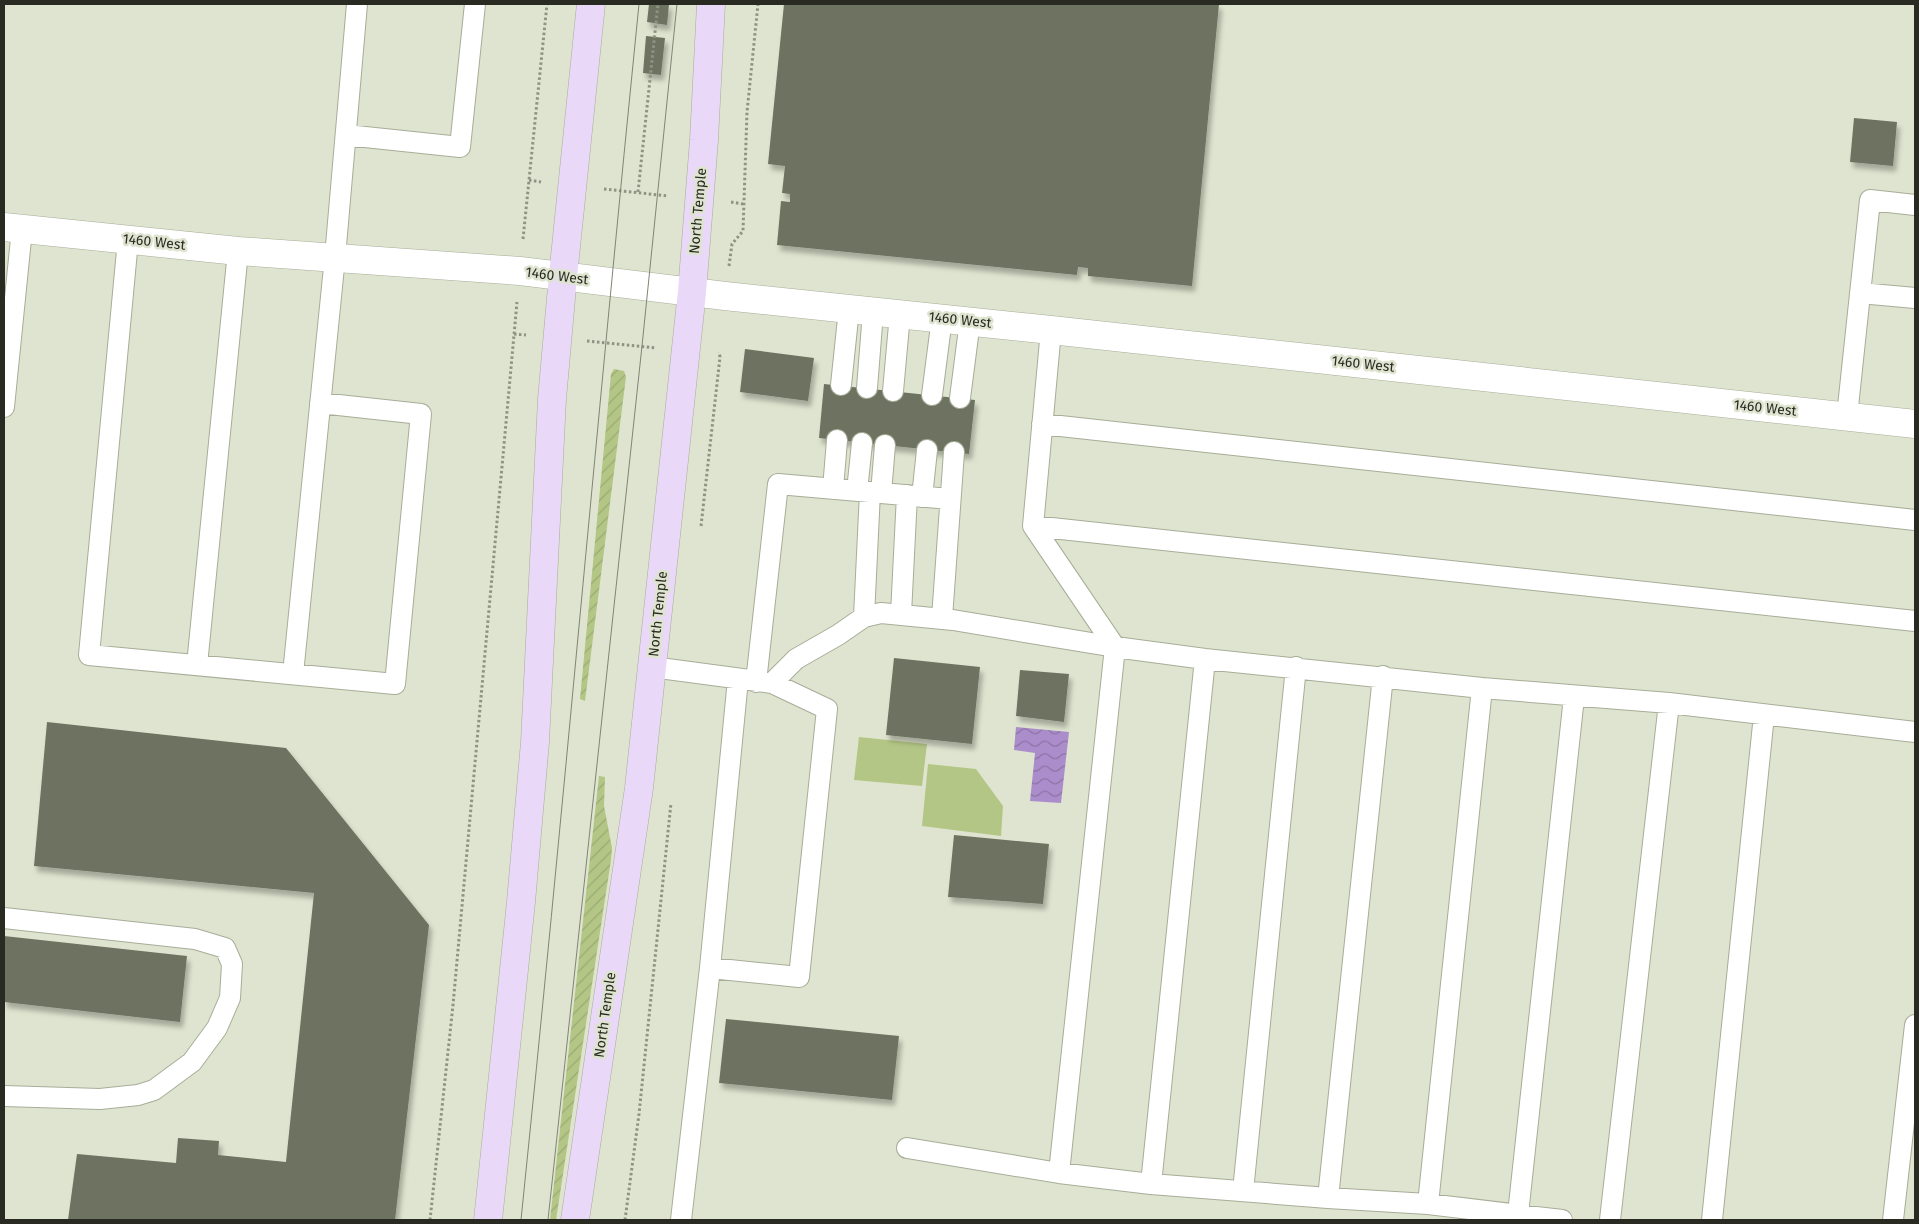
<svg xmlns="http://www.w3.org/2000/svg" width="1919" height="1224" font-family="'Fira Sans',sans-serif">
  <defs>
    <pattern id="garden-furrows" width="10" height="10" patternUnits="userSpaceOnUse" patternTransform="scale(1.25)"><rect width="10" height="10" fill="#b4c685"/><path d="M-1 1l2-2M0 10L10 0M9 11l2-2" fill="none" stroke="#9baa73"/></pattern>
    <pattern id="water-waves" width="16" height="10" patternUnits="userSpaceOnUse" patternTransform="scale(1.25)"><rect width="16" height="10" fill="#ac8dcc"/><path d="M0 5q4-4 8 0t8 0" fill="none" stroke="#8c73a5"/></pattern>
    <filter id="shadow"><feDropShadow dx="3" dy="5.5" stdDeviation="2.5" flood-color="#0004"/></filter>
  </defs>
  <rect width="100%" height="100%" fill="#dee4cf"/>
  <path fill="#b4c685" d="M 859,737 L 927,744 L 922,786 L 854,780 Z
    M 928,764 L 976,769 L 1003,806 L 1001,836 L 922,826 Z"/>
  <path fill="url(#garden-furrows)" d="M 614,369 L 624,371 L 626,377 L 585,701 L 580,699 L 611,374 Z
    M 599,776 L 605,777 L 604,806 L 612,848 L 611,860 L 556,1220 L 550,1220 Z"/>
  <path fill="url(#water-waves)" d="M 1016,727 L 1069,732 L 1061,803 L 1030,801 L 1035,753 L 1014,750 Z"/>
  <path fill="#6d7360" filter="url(#shadow)" d="M 649,4 L 669,4 L 667,25 L 647,22 Z
    M 784,4 L 1219,4 L 1192,286 L 1088,276 L 1088,268 L 1078,267 L 1077,275 L 777,245 L 781,201 L 790,202 L 790,194 L 782,193 L 785,166 L 768,164 Z
    M 646,36 L 665,38 L 661,75 L 643,73 Z
    M 1854,118 L 1897,122 L 1893,166 L 1850,162 Z
    M 745,349 L 814,358 L 808,401 L 740,392 Z
    M 824,384 L 975,400 L 969,454 L 819,438 Z
    M 894,658 L 980,667 L 972,744 L 886,735 Z
    M 1020,670 L 1069,674 L 1064,722 L 1016,716 Z
    M 47,722 L 286,748 L 429,925 L 395,1220 L 68,1220 L 77,1154 L 176,1163 L 178,1138 L 219,1141 L 218,1155 L 286,1162 L 314,893 L 34,866 Z
    M 954,835 L 1049,844 L 1043,904 L 948,897 Z
    M 4,936 L 187,956 L 180,1022 L 4,1002 Z
    M 726,1019 L 899,1036 L 892,1100 L 719,1083 Z"/>
  <g fill="none" stroke-linecap="round" stroke-linejoin="round">
    <defs>
      <path id="lane" d="M 346,135 L 460,147 L 475,4
        M 128,240 L 89,655 L 395,684 L 421,414 L 320,403
        M 1860,293 L 1915,298
        M 1051,330 L 1033,526 L 1115,647
        M 841,385 L 849,309
        M 867,388 L 873,312
        M 893,391 L 900,314
        M 932,395 L 942,318
        M 960,398 L 970,321
        M 4,407 L 22,229
        M 1847,416 L 1870,200 L 1915,205
        M 1042,424 L 1915,520
        M 833,489 L 837,440
        M 857,491 L 862,443
        M 881,493 L 885,445
        M 922,497 L 927,450
        M 1033,526 L 1915,621
        M 901,614 L 907,495
        M 864,617 L 870,492
        M 942,618 L 954,452
        M 197,665 L 238,251
        M 652,667 L 772,683 L 827,709 L 799,977 L 710,968
        M 293,674 L 335,257 L 357,4
        M 756,682 L 778,484 L 950,499
        M 772,683 L 796,659 L 838,635 L 864,617 L 881,613 L 953,620 L 1115,647
        M 4,918 L 195,939 L 225,948 L 232,964 L 230,998 L 217,1028 L 192,1062 L 154,1090 L 138,1095 L 100,1099 L 4,1096
        M 907,1148 L 1059,1173 L 1151,1184 L 1328,1198 L 1428,1204 L 1562,1220
        M 1059,1173 L 1115,647 L 1205,659 L 1482,688 L 1669,703 L 1915,732
        M 1151,1184 L 1205,659
        M 1243,1191 L 1296,667
        M 1328,1198 L 1383,676
        M 1428,1204 L 1482,688
        M 1518,1214 L 1574,697
        M 681,1220 L 710,968 L 738,679
        M 1610,1220 L 1669,703
        M 1712,1220 L 1764,715
        M 1893,1220 L 1915,1025"/>
      <path id="street" d="M 4,227 L 238,251 L 520,271 L 725,296 L 1051,330 L 1915,424"/>
      <path id="secondary" d="M 488,1220 L 521,902 L 535,742 L 552,399 L 563,276 L 591,4
        M 575,1220 L 639,788 L 692,292 L 704,140 L 711,4"/>
    </defs>
    <use href="#lane" stroke="#a7ad98" stroke-width="22"/>
    <use href="#street" stroke="#a7ad98" stroke-width="29"/>
    <use href="#secondary" stroke="#a7ad98" stroke-width="29"/>
    <path stroke="#8f9384" stroke-width="3" stroke-dasharray="2.5 2.5" stroke-linecap="butt" d="M 529,180 L 541,182
      M 604,189 L 668,196
      M 638,192 L 658,4
      M 731,202 L 743,204
      M 523,239 L 547,4
      M 729,266 L 732,244 L 743,231 L 747,112 L 758,4
      M 514,334 L 526,335
      M 587,341 L 656,348
      M 701,526 L 720,357 L 719,352
      M 430,1220 L 453,1005 L 517,302
      M 625,1220 L 639,1114 L 671,803"/>
    <use href="#lane" stroke="#fff" stroke-width="20"/>
    <use href="#street" stroke="#fff" stroke-width="28"/>
    <use href="#secondary" stroke="#e9d8f8" stroke-width="28"/>
    <path stroke="#808476" stroke-width="1" d="M 521,1220 C 563,815 598,409 639,4
      M 548,1220 L 642,346 L 677,4"/>
  </g>
  <g text-anchor="middle" dominant-baseline="central" stroke-width="5" stroke-linejoin="round" paint-order="stroke">
    <g font-size="14" fill="#292b23" stroke="#dee4cf">
      <text transform="translate(698 211) rotate(-85)">North Temple</text>
      <text transform="translate(154 242) rotate(6)">1460 West</text>
      <text transform="translate(557 276) rotate(7)">1460 West</text>
      <text transform="translate(960 320) rotate(6)">1460 West</text>
      <text transform="translate(1363 364) rotate(6)">1460 West</text>
      <text transform="translate(1765 408) rotate(6)">1460 West</text>
      <text transform="translate(658 614) rotate(-84)">North Temple</text>
      <text transform="translate(605 1015) rotate(-82)">North Temple</text>
    </g>
  </g>
  <rect width="1919" height="1224" fill="none" stroke="#292b23" stroke-width="10"/>
</svg>
